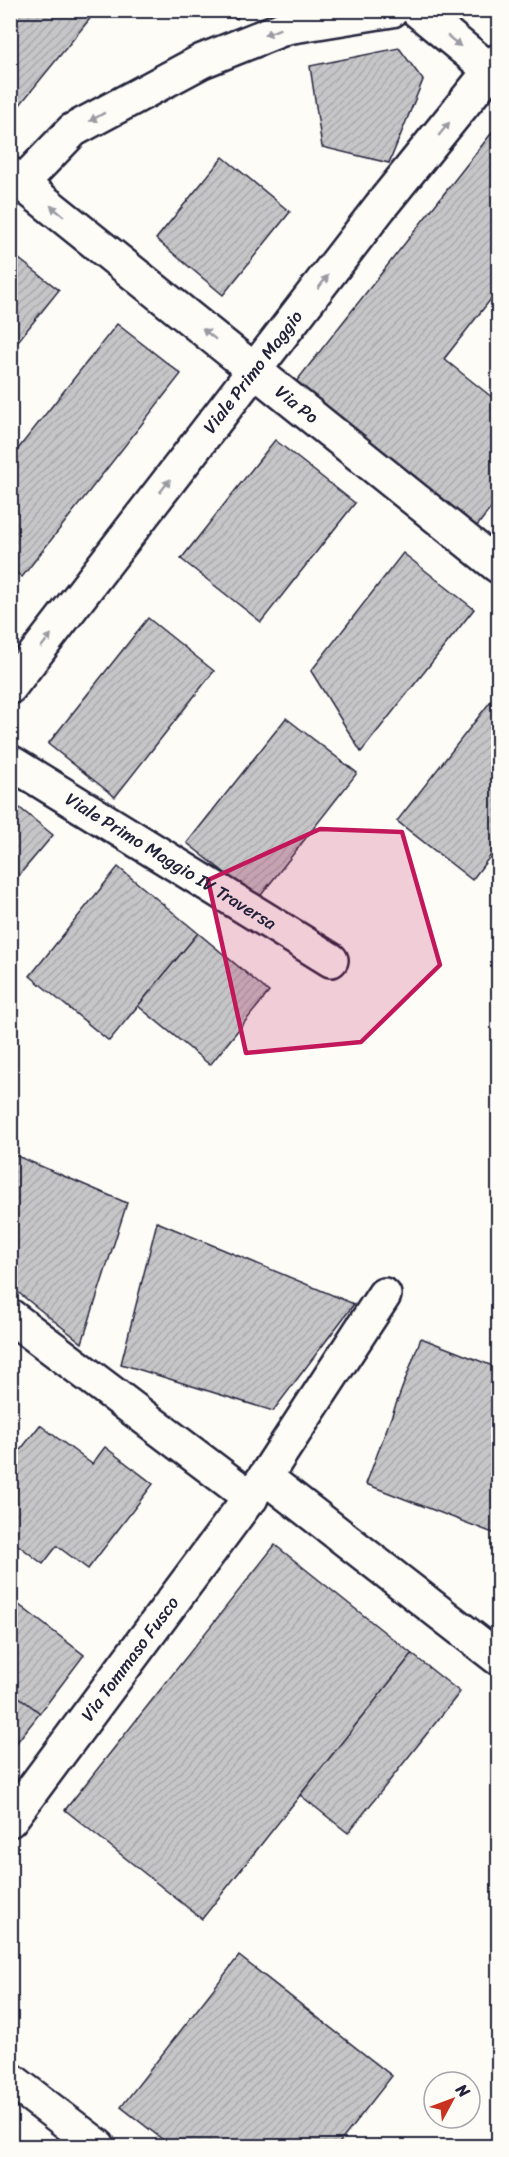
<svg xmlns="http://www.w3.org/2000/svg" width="509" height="2157" font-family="Sriracha,sans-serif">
  <defs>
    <pattern id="building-hatch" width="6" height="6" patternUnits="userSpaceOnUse" patternTransform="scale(1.5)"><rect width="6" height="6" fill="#c6c6c8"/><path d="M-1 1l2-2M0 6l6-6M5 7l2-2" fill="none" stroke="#aaaaad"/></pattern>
  </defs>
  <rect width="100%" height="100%" fill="#fdfcf7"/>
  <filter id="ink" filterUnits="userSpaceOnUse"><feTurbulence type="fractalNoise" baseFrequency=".0167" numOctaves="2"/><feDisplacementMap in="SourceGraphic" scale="12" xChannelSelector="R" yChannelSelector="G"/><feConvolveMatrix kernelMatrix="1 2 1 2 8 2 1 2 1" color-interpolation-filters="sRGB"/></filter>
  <g filter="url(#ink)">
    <path fill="url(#building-hatch)" stroke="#22223b" stroke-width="1.5" d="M 10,10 L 97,10 L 10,117 Z
      M 223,10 L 242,10 L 237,19 Z
      M 399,48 L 423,80 L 389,163 L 322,147 L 310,66 Z
      M 498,125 L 498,290 L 444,359 L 498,402 L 498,499 L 477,526 L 295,383 Z
      M 223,157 L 290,212 L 223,295 L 156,239 Z
      M 10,252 L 59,290 L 10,351 Z
      M 117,324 L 181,374 L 22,577 L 10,568 L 10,459 Z
      M 275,440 L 355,503 L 261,622 L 181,559 Z
      M 403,553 L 474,609 L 361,752 L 311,671 Z
      M 148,618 L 214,671 L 115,797 L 48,744 Z
      M 498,692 L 498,846 L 472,880 L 397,821 Z
      M 286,718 L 357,773 L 258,899 L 187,843 Z
      M 10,800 L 53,835 L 10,886 Z
      M 118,867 L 198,933 L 109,1041 L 30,976 Z
      M 198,933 L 269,992 L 210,1065 L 138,1006 Z
      M 10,1153 L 127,1203 L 82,1343 L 10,1286 Z
      M 157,1222 L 354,1304 L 273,1411 L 121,1364 Z
      M 421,1338 L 498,1368 L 498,1535 L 366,1484 Z
      M 40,1425 L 92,1464 L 105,1447 L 153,1484 L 88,1569 L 57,1546 L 43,1564 L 10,1539 L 10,1463 Z
      M 275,1545 L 412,1654 L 202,1919 L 65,1810 Z
      M 10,1598 L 84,1655 L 40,1713 L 10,1690 Z
      M 412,1654 L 460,1692 L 348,1833 L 300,1795 Z
      M 10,1690 L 40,1713 L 10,1751 Z
      M 239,1956 L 392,2076 L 337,2146 L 171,2146 L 121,2107 Z"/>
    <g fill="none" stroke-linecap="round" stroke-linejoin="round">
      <defs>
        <g id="minor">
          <path d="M 417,10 L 491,71"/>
          <path id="s1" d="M 10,174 L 498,566"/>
          <path d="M 22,183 L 73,130 L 202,61 L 287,27 L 392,10"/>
          <path id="s2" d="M 10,687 L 380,207 L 498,61"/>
          <path id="s3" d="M 10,762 L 331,960"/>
          <path d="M 10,1316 L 251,1498"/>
          <path d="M 265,1477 L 384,1295"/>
          <path id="s4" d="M 10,1820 L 265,1477 L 498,1658"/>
          <path d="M 10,2079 L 98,2146"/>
        </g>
      </defs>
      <use href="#minor" stroke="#22223b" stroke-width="38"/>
      <use href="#minor" stroke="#fdfcf7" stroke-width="33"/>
    </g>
    <defs><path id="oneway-solid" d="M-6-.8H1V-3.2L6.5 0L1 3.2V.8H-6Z" transform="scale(1.5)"/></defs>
    <g fill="#9a9aa2">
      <use href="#oneway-solid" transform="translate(272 32) rotate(158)"/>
      <use href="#oneway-solid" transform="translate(454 41) rotate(39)"/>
      <use href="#oneway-solid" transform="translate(97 117) rotate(151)"/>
      <use href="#oneway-solid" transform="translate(444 129) rotate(-51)"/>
      <use href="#oneway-solid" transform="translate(57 211) rotate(-141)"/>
      <use href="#oneway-solid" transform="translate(323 282) rotate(-53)"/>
      <use href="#oneway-solid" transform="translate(209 334) rotate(-141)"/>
      <use href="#oneway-solid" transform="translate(165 486) rotate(-52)"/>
      <use href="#oneway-solid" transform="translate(46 641) rotate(-52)"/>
    </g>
  </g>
  <path fill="#c2185b" fill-opacity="0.2" stroke="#c2185b" stroke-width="4.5" stroke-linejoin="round" d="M 320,829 L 402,832 L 440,965 L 361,1042 L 246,1053 L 208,880 Z"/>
  <g text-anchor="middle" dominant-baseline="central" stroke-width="4.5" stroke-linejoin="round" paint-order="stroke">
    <g font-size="18" fill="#22223b" stroke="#fdfcf7">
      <text stroke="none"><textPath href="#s2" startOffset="398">Viale Primo Maggio</textPath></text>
      <text stroke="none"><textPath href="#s1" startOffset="368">Via Po</textPath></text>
      <text stroke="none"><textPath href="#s3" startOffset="189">Viale Primo Maggio IV Traversa</textPath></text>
      <text stroke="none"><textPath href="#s4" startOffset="201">Via Tommaso Fusco</textPath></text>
    </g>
  </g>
  <rect width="509" height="2157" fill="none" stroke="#fdfcf7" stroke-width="36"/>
  <rect x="18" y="18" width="473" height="2121" fill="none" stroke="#22223b" stroke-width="2" filter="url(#ink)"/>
  <g transform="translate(452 2100) rotate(49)"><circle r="28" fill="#fdfcf7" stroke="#a5a5ac" stroke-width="1.5"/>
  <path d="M0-4.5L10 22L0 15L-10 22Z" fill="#c8321e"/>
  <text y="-9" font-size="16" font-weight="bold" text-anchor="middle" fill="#22223b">N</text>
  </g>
</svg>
